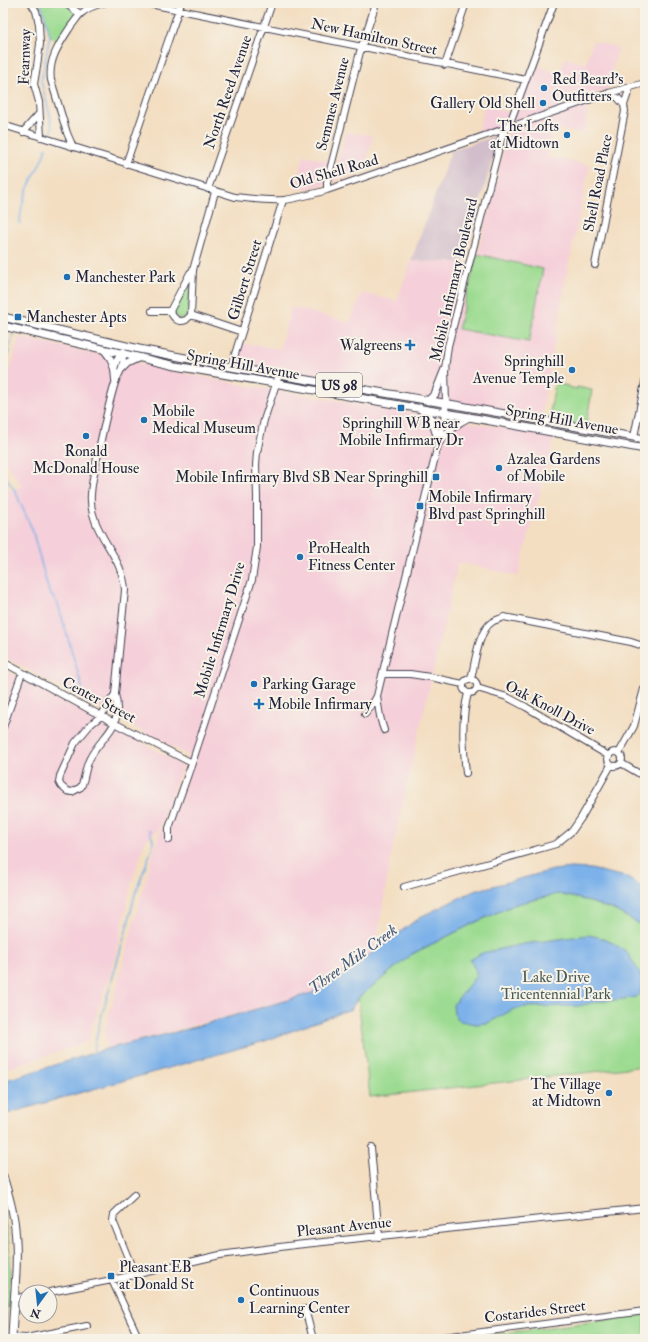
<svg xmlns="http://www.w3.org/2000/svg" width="648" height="1342" font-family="'IM FELL Double Pica',serif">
  <rect width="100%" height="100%" fill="#f7f3e8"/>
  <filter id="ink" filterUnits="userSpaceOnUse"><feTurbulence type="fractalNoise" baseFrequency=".025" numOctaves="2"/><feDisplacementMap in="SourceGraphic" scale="8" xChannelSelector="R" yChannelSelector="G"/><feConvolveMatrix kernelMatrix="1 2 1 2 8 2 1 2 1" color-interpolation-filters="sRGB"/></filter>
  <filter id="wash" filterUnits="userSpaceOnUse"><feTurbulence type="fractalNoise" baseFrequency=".012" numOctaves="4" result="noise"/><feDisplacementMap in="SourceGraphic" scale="16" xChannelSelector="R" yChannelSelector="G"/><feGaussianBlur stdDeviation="0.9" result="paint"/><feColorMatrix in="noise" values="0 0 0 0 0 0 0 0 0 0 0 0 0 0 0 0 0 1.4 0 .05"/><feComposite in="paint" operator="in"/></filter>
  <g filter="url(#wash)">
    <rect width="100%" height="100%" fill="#f3dec1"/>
    <path fill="#f5cfd9" d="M 593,41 L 618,48 L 607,90 L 589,96 L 584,134 L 553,128 L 547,157 L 590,165 L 568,267 L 541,418 L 234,366 L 241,343 L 280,349 L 291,307 L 349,322 L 362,293 L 397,301 L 411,261 L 463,262 L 475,265 L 510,126 L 476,137 L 485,105 L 515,115 L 534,64 L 559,74 L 565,58 L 586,64 Z
      M 346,132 L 357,134 L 358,133 L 373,136 L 364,171 L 319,186 L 296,190 L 304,155 L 337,163 Z
      M 19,337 L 168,370 L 254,387 L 555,436 L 518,576 L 458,562 L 392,850 L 375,951 L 312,993 L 106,1049 L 105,1032 L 134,922 L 156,843 L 188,755 L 132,726 L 3,656 L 3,492 L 22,486 L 3,459 L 3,399 Z
      M 3,669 L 26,682 L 118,729 L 182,765 L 159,829 L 145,841 L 132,881 L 114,962 L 87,1042 L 3,1070 Z"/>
    <path fill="#d1bdcb" d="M 500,134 L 463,262 L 411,261 L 451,151 Z"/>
    <path fill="#9cdb91" stroke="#5f7e66" d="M 41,3 L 65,3 L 80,14 L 59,43 L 50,36 Z
      M 477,254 L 543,269 L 529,342 L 458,329 Z
      M 189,281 L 191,281 L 188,313 L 187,316 L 181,320 L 174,314 L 174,309 Z
      M 555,383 L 568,386 L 568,387 L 577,389 L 577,387 L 592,390 L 586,426 L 549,419 Z
      M 558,894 L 581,899 L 614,910 L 645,927 L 645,1066 L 370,1097 L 358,998 L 412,954 L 474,923 L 516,904 Z
      M 3,1208 L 9,1244 L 10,1280 L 5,1339 L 3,1339 Z
      M 645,1315 L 645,1339 L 458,1339 L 480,1336 Z"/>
    <path fill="#7bb1e9" stroke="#4e6a92" d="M 571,868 L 591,869 L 626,877 L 645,889 L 645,927 L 614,910 L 581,899 L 558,894 L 516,904 L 474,923 L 412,954 L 358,998 L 351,1009 L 265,1041 L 65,1097 L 3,1115 L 3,1081 L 106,1049 L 184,1030 L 312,993 L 375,951 L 420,917 L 474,891 L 553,870 Z
      M 588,935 L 598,937 L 613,943 L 627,952 L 640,973 L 643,984 L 640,993 L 636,997 L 624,999 L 595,1002 L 579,1006 L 525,1007 L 514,1009 L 488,1023 L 476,1024 L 460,1021 L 454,1014 L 453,1005 L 476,976 L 476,971 L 470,960 L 482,953 L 523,944 Z"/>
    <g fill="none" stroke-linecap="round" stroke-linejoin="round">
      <path stroke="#7bb1e9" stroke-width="1.5" d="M 41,3 L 50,36 L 41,81 L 50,115 L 52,129 L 51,132
        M 20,224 C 20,211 23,200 28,188 C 34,174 42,163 46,148
        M 3,373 L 13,335
        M 3,473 L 15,491 L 32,529 L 49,592 L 58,604 L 82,687 L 80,695
        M 93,1054 L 99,1025 L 128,924 L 135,894 L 152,849 L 153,840 L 149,830"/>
    </g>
  </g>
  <g filter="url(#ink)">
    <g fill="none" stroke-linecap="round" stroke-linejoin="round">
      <defs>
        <path id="minor" d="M 31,3 L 36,11 L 39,24 L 40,44 L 37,66 L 34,84 L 39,102 L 41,137
          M 65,3 L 80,14
          M 145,3 L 526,80
          M 445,65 L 466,3
          M 609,93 L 618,98 L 624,105
          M 3,125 L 235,197 C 251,199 268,201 284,200 C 299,198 313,194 327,190 L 609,93 L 645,83
          M 23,132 L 39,114
          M 73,147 L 67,133 L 51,80 C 48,59 60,43 71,26 C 75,22 78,15 83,12 C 89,7 96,5 103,3
          M 126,164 L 181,3
          M 208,189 L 272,3
          M 327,190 L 327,182 L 360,52 L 376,3
          M 595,265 L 625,111 L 624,105 L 630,87
          M 152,311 L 170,311
          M 170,311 C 174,319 178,323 186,320 L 191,315 L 193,270 L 215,192
          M 170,311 L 190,273 L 193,270
          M 191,315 L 242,332
          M 104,350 L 110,358 L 114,369
          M 231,367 L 283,200
          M 122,369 L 128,363 L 139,358
          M 115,380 L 114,369 L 117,360 L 122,352
          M 634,437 L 645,382
          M 3,662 L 116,724 L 192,763
          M 384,674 L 410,674 L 430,677 L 463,684
          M463 686a7 7 0 1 1 14 0a7 7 0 1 1-14 0Z
          M 471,679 C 475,664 478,631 492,622 C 495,620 500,619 504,617 L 631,642 L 643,646 L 645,649
          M 477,688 L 507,697 L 526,707 L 609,756
          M 115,694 L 125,590 C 123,554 88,532 91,494 C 92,480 95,467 98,454 C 103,430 108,406 115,383 C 117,376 122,371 123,363 C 124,360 122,357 121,354
          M 115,694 C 124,730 102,733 89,760 C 85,769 85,778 81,787 L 72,792 L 67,791 L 61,786 L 59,782 L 60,776 L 75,743 L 90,725 L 101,716 Z
          M 377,696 C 379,710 379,717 384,730
          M 365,714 L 371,707 L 377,696 L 444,420 L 446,403 L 445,369 L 448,346 L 502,136 L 511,120 L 554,3
          M 3,727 L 22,673
          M608 759a7 7 0 1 1 14 0a7 7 0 1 1-14 0Z
          M 619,753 L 634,726 L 645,685
          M 621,763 L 645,777
          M 466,773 C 463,744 461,722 468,693
          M 169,840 L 169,828 L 192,763 L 252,580 L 257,547 L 257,496 L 256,465 L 257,452 L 264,420 L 279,375
          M 404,887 L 556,844 L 572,831 L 581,818 L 611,765
          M 371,1148 L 379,1237
          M 134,1195 L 114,1214 L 113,1221 L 135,1275
          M 112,1280 L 139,1339
          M 50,1292 L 112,1280 L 220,1255 L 295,1245 L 645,1208
          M 14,1299 L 26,1296
          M 305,1309 L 313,1339
          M 12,1337 L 26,1338 L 87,1326
          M 428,1339 L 645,1311"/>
        <path id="major" d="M 3,317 L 139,349 L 231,367 L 455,405 L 645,439
          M 3,326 L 176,366 L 480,419 L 645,449
          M 428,401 L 435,394 L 445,369
          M 420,408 L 432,420 L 439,442
          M 439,442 C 449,431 456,423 469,417
          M 3,1176 C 8,1193 14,1211 15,1229 C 19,1263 13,1304 12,1339"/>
      </defs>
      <use href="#minor" stroke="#413e4f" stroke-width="8"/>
      <use href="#major" stroke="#413e4f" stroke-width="9"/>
      <use href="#minor" stroke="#fff" stroke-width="6"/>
      <use href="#major" stroke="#fff" stroke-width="7"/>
    </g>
  </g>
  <g fill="#1f6fb2" stroke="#f7f3e8" stroke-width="1.5">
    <circle cx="544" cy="88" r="4"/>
    <circle cx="543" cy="103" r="4"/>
    <circle cx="567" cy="135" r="4"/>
    <circle cx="67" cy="277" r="4"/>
    <rect x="14" y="313" width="8" height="8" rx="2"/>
    <path d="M408 339h4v4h4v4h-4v4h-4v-4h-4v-4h4z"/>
    <circle cx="572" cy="370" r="4"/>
    <rect x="397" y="404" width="8" height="8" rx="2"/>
    <circle cx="144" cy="420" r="4"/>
    <circle cx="86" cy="436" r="4"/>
    <circle cx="499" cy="468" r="4"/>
    <rect x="432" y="473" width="8" height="8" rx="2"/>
    <rect x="416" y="502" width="8" height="8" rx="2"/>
    <circle cx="300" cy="557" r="4"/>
    <circle cx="254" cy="684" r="4"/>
    <path d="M257 698h4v4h4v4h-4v4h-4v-4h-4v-4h4z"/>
    <circle cx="609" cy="1093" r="4"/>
    <rect x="107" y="1272" width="8" height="8" rx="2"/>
    <circle cx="241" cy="1300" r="4"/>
  </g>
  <g text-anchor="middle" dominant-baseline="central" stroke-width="4" stroke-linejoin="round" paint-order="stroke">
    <rect fill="#f7f3e8" stroke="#62616f" stroke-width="1" x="316" y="373" width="46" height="24" rx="3"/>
    <g font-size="14" font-weight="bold" fill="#22223b">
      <text x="339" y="385">US 98</text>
    </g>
    <g font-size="15" fill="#22223b" stroke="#f7f3e8">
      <text transform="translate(374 37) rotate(12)">New Hamilton Street</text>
      <text transform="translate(25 57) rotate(-88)">Fearnway</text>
      <text transform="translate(228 92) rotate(-71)">North Reed Avenue</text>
      <text transform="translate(333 104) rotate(-76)">Semmes Avenue</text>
      <text transform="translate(334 172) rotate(-16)">Old Shell Road</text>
      <text transform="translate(598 183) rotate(-79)">Shell Road Place</text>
      <text transform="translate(245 280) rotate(-73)">Gilbert Street</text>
      <text transform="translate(454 280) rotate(-77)">Mobile Infirmary Boulevard</text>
      <text transform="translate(243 365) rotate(10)">Spring Hill Avenue</text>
      <text transform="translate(562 420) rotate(10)">Spring Hill Avenue</text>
      <text transform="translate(220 630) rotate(-73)">Mobile Infirmary Drive</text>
      <text transform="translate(99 700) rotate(28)">Center Street</text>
      <text transform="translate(550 708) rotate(28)">Oak Knoll Drive</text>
      <text transform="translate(344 1227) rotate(-6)">Pleasant Avenue</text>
      <text transform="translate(535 1312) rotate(-7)">Costarides Street</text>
    </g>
    <g font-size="15" fill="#22223b" stroke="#f7f3e8" text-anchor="start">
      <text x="552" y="79">Red Beard's<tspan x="552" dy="17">Outfitters</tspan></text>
      <text x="535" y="103" text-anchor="end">Gallery Old Shell</text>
      <text x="559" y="126" text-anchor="end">The Lofts<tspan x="559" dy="17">at Midtown</tspan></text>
      <text x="75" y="277">Manchester Park</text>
      <text x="26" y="317">Manchester Apts</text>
      <text x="402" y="345" text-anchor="end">Walgreens</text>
      <text x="564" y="361" text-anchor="end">Springhill<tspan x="564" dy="17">Avenue Temple</tspan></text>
      <text x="152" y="411">Mobile<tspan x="152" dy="17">Medical Museum</tspan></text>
      <text x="401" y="423" text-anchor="middle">Springhill WB near<tspan x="401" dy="17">Mobile Infirmary Dr</tspan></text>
      <text x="86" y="451" text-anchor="middle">Ronald<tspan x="86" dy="17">McDonald House</tspan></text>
      <text x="507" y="459">Azalea Gardens<tspan x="507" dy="17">of Mobile</tspan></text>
      <text x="428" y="477" text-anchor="end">Mobile Infirmary Blvd SB Near Springhill</text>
      <text x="428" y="497">Mobile Infirmary<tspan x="428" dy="17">Blvd past Springhill</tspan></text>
      <text x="308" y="548">ProHealth<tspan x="308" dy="17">Fitness Center</tspan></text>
      <text x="262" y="684">Parking Garage</text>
      <text x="268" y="704">Mobile Infirmary</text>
      <text x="601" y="1084" text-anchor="end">The Village<tspan x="601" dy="17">at Midtown</tspan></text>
      <text x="119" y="1267">Pleasant EB<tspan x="119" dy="17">at Donald St</tspan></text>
      <text x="249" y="1291">Continuous<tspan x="249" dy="17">Learning Center</tspan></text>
    </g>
    <g font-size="15" fill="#475a55" stroke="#f7f3e8">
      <text x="556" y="977">Lake Drive<tspan x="556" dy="17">Tricentennial Park</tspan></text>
    </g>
    <g font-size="16" font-style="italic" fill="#415478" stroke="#f7f3e8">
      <text transform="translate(353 959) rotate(-36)">Three Mile Creek</text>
    </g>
  </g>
  <rect width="648" height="1342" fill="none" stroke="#f7f3e8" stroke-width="16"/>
  <g transform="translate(38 1304) rotate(195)"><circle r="19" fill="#f7f3e8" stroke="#a29fa3"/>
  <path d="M0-3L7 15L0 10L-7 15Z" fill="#1f6fb2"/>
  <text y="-6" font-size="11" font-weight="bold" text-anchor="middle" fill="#22223b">N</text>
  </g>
</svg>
